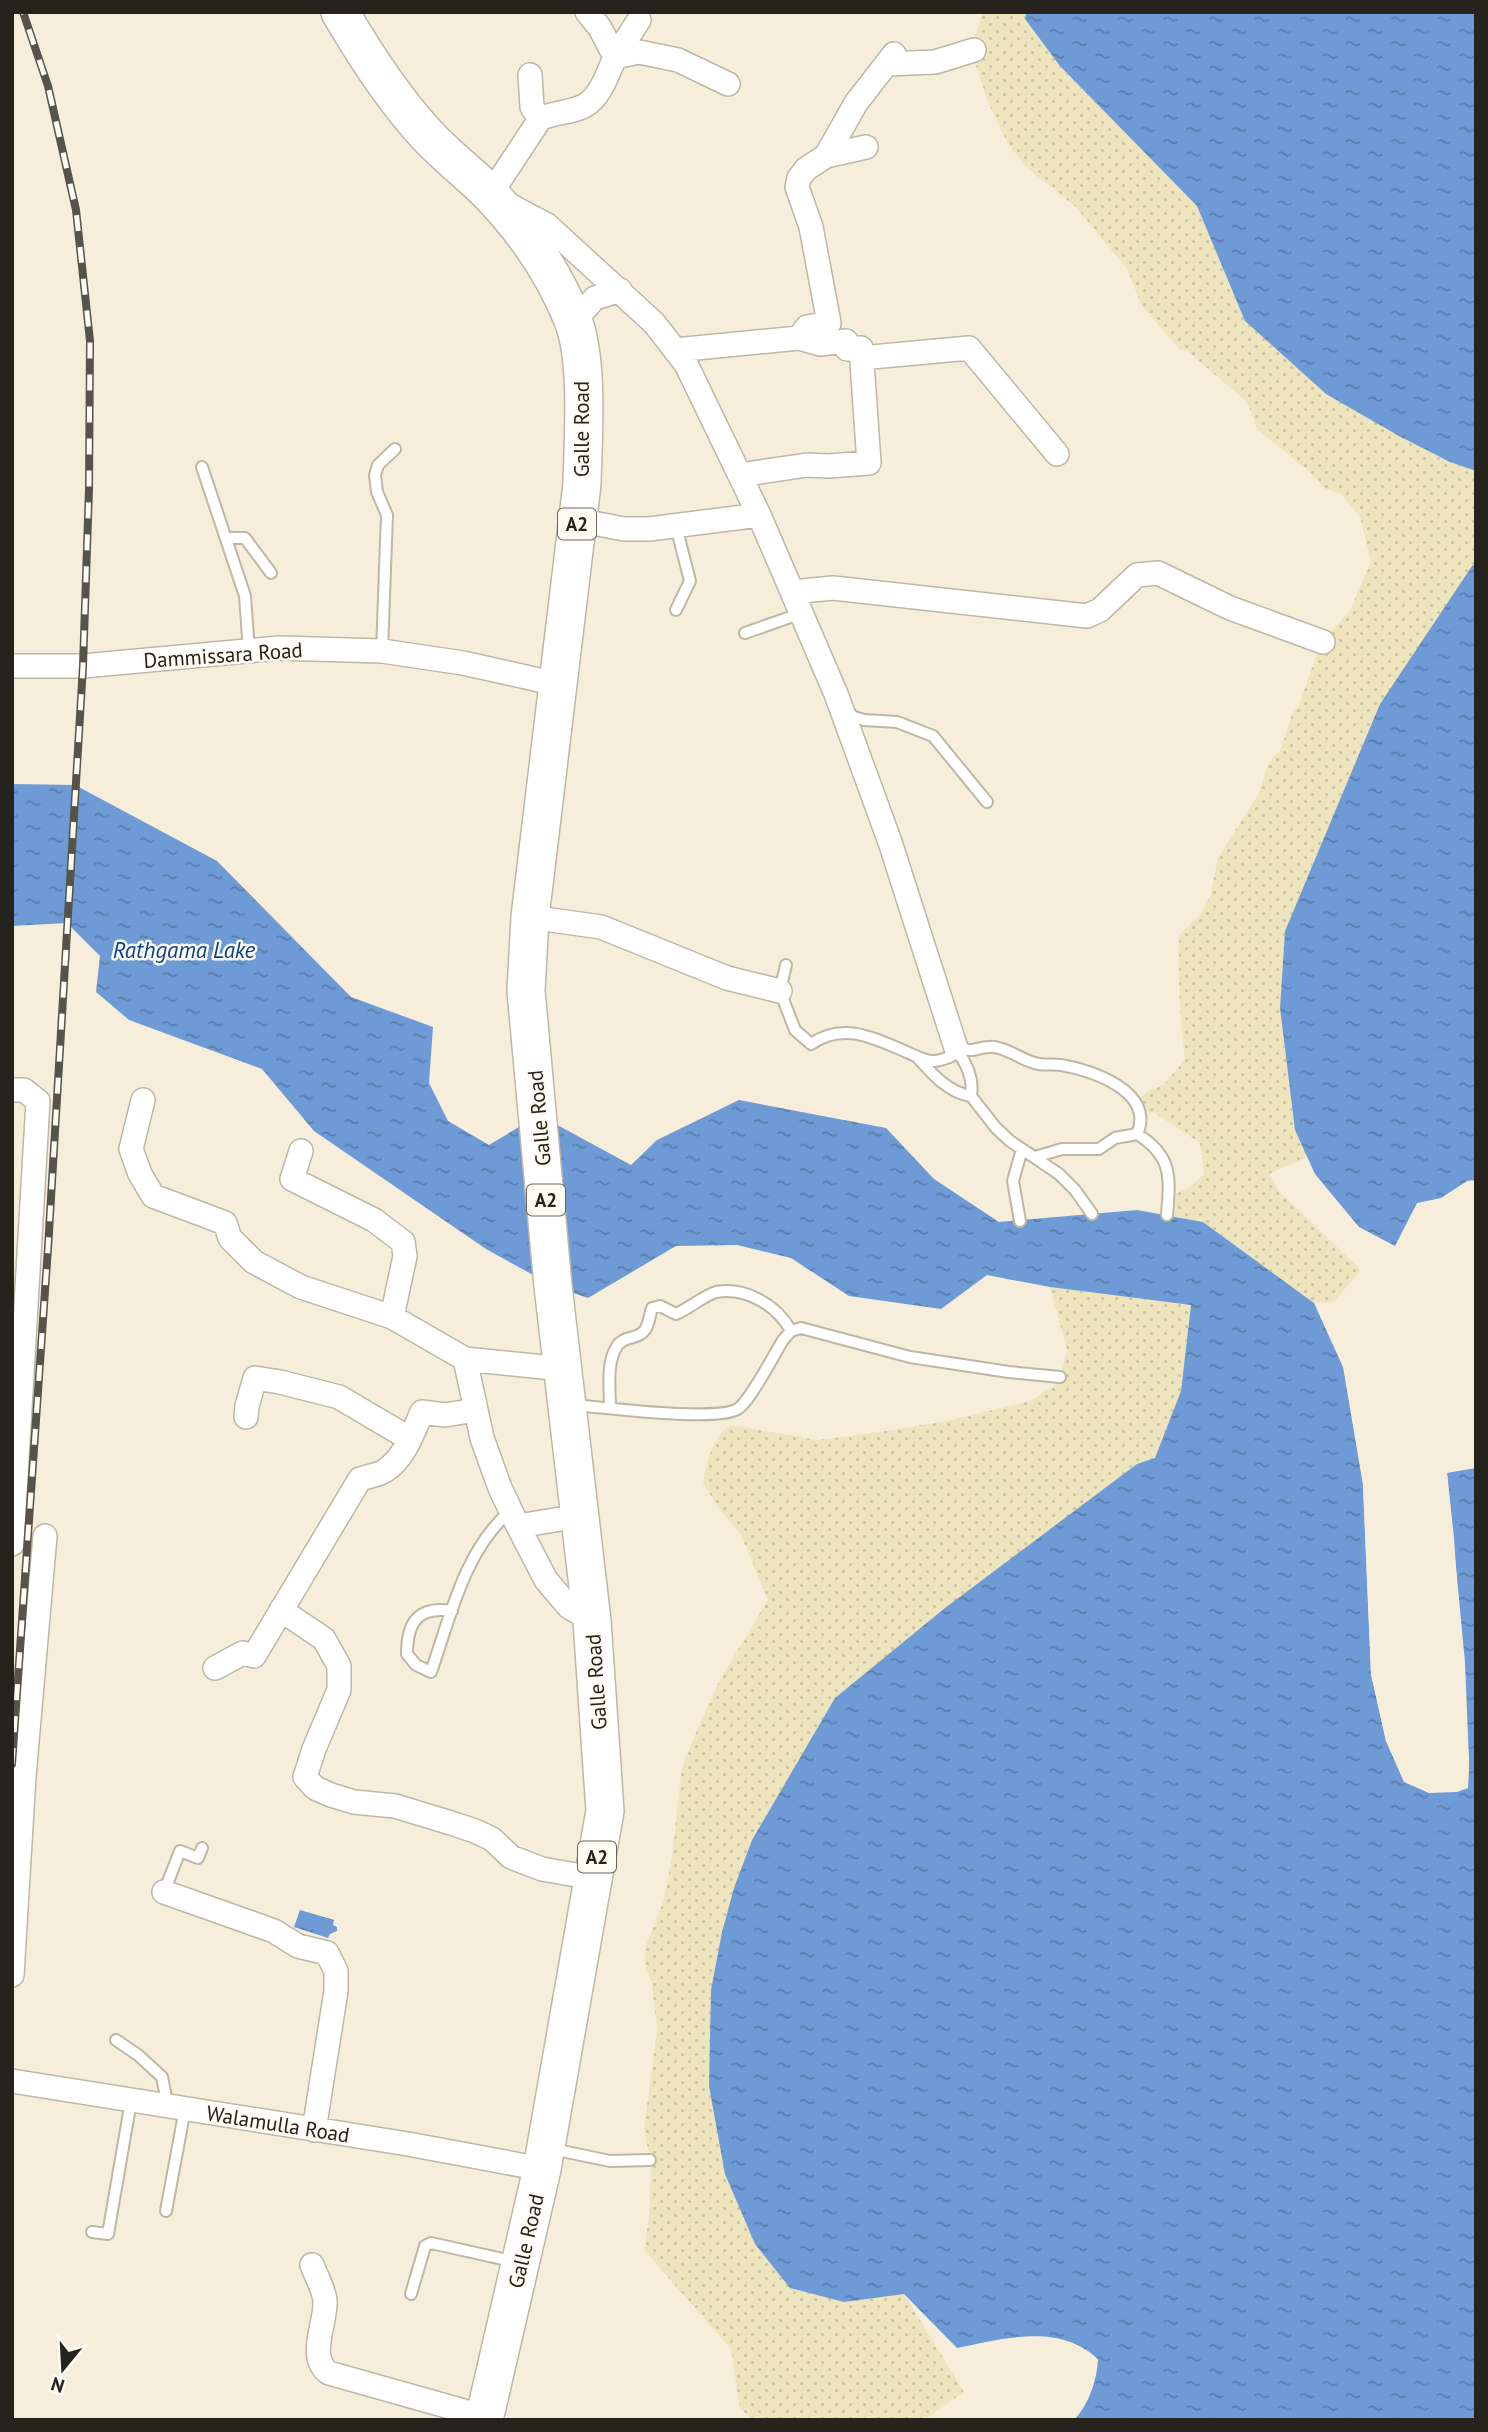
<svg xmlns="http://www.w3.org/2000/svg" width="1488" height="2432" font-family="'PT Sans',sans-serif">
  <defs>
    <pattern id="sand-dots" width="8" height="8" patternUnits="userSpaceOnUse" patternTransform="scale(1.75)"><rect width="8" height="8" fill="#eee5bf"/><path d="M2 2h.1M6 6h.1" fill="none" stroke="#ccc4a4" stroke-width="1.8" stroke-linecap="round"/></pattern>
    <pattern id="water-ripples" width="26" height="14" patternUnits="userSpaceOnUse" patternTransform="scale(1.75)"><rect width="26" height="14" fill="#6e9ad5"/><path d="M2 4q2-2 4 0t4 0M15 11q2-2 4 0t4 0" fill="none" stroke="#5a7dac"/></pattern>
  </defs>
  <rect width="100%" height="100%" fill="#f6eeda"/>
  <path fill="url(#sand-dots)" d="M 983,12 L 1026,12 L 1025,19 L 1060,66 L 1197,206 L 1245,321 L 1326,394 L 1399,436 L 1450,462 L 1476,471 L 1476,564 L 1472,566 L 1380,704 L 1285,931 L 1280,1008 L 1295,1130 L 1308,1157 L 1269,1174 L 1278,1190 L 1361,1270 L 1334,1302 L 1314,1303 L 1203,1222 L 1167,1215 L 1168,1197 L 1187,1189 L 1204,1174 L 1200,1143 L 1153,1112 L 1139,1111 L 1136,1101 L 1149,1091 L 1165,1083 L 1185,1060 C 1180,1019 1178,977 1179,935 L 1201,914 L 1210,896 L 1218,858 L 1259,793 L 1268,764 L 1281,749 L 1292,714 L 1298,707 L 1317,654 L 1323,642 L 1350,610 L 1371,562 L 1360,517 L 1340,493 L 1325,489 L 1314,476 L 1257,429 L 1247,402 L 1185,349 L 1180,350 L 1141,305 L 1128,270 L 1076,207 L 1026,167 L 1008,144 L 988,102 L 976,65 L 973,42 Z
    M 1050,1287 L 1191,1305 L 1181,1391 L 1155,1459 L 1137,1464 L 835,1698 L 752,1840 L 734,1888 L 722,1932 L 711,1990 L 844,2302 L 904,2294 L 964,2392 L 924,2420 L 754,2420 L 740,2409 L 731,2349 L 644,2250 L 649,2218 L 651,2167 L 644,2128 L 657,2030 L 652,1985 L 645,1965 L 646,1945 L 664,1900 L 672,1857 L 681,1774 L 685,1758 L 719,1681 L 768,1600 L 740,1533 L 719,1509 L 703,1483 C 707,1462 712,1438 730,1425 L 818,1440 L 879,1432 L 947,1421 L 1030,1401 L 1059,1383 L 1067,1350 Z"/>
  <path fill="url(#water-ripples)" d="M 1026,12 L 1476,12 L 1476,471 L 1450,462 L 1399,436 L 1326,394 L 1245,321 L 1197,206 L 1060,66 L 1025,19 Z
    M 1476,564 L 1476,1180 L 1467,1181 L 1441,1198 L 1417,1203 L 1395,1246 L 1359,1227 L 1315,1174 L 1295,1130 L 1280,1008 L 1285,931 L 1380,704 L 1472,566 Z
    M 12,784 L 75,785 L 217,861 L 351,997 L 433,1027 L 429,1083 L 448,1121 L 489,1145 L 539,1115 L 631,1165 L 657,1140 L 739,1100 L 886,1128 L 934,1179 L 999,1222 L 1137,1210 L 1203,1222 L 1314,1303 L 1343,1367 L 1363,1485 L 1371,1674 L 1386,1741 L 1404,1781 L 1430,1793 L 1468,1788 L 1469,1761 L 1454,1538 L 1447,1473 L 1476,1468 L 1476,2420 L 1074,2420 C 1089,2404 1097,2380 1098,2359 C 1058,2322 1005,2339 957,2348 L 904,2294 L 844,2302 L 790,2288 L 755,2244 L 725,2174 L 709,2086 L 711,1990 L 722,1932 L 734,1888 L 752,1840 L 835,1698 L 945,1608 L 1137,1464 L 1155,1458 L 1181,1391 L 1191,1305 L 1050,1287 L 987,1275 L 941,1309 L 849,1296 L 791,1258 L 737,1245 L 676,1246 L 588,1298 L 553,1286 L 486,1249 L 314,1131 L 262,1069 L 129,1020 L 96,992 L 100,956 L 67,923 L 12,926 Z
    M 300,1910 L 334,1920 L 333,1925 L 337,1927 L 337,1931 L 330,1934 L 328,1938 L 294,1927 Z"/>
  <path fill="#f6eeda" d="M 1447,1473 L 1465,1662 L 1469,1761 L 1468,1788 L 1457,1792 L 1429,1793 L 1404,1782 L 1386,1741 L 1371,1674 L 1363,1485 L 1367,1485 L 1375,1674 L 1390,1740 L 1407,1779 L 1430,1789 L 1457,1789 L 1465,1786 L 1466,1761 L 1461,1662 L 1443,1474 Z"/>
  <g fill="none" stroke-linecap="round" stroke-linejoin="round">
    <defs>
      <path id="service" d="M 202,467 L 245,596 L 249,651
        M 226,538 L 245,538 L 271,573
        M 676,610 L 690,581 L 676,526
        M 745,633 L 802,613
        M 382,651 L 387,515 L 377,492 L 375,475 L 378,465 L 395,449
        M 846,710 L 854,717 L 864,720 L 897,722 L 933,736 L 987,802
        M 786,965 L 780,991 L 795,1030 L 811,1044 C 845,1021 875,1039 909,1053 C 916,1056 926,1062 935,1061 C 939,1061 946,1058 950,1057 L 956,1048
        M 956,1048 C 961,1049 967,1050 972,1050 C 979,1049 987,1046 994,1047 C 1010,1049 1022,1061 1039,1064 C 1046,1065 1054,1064 1061,1065 C 1092,1070 1156,1092 1137,1134
        M 918,1058 C 932,1074 949,1093 971,1096 C 974,1077 966,1064 956,1048
        M 971,1096 L 996,1128 L 1010,1141 L 1059,1174 L 1075,1190 L 1092,1214
        M 1035,1157 L 1062,1149 L 1099,1149 L 1115,1138 L 1137,1134 C 1173,1156 1170,1178 1167,1215
        M 1020,1221 L 1013,1181 L 1022,1149
        M 573,1405 C 602,1407 721,1423 739,1408 C 751,1399 774,1355 783,1340 L 791,1331 L 801,1328 L 910,1357 L 1009,1372 L 1060,1377
        M 610,1408 C 610,1389 606,1363 617,1346 C 624,1335 638,1340 645,1330 C 649,1324 650,1314 652,1308 L 660,1306 L 676,1314 C 688,1309 705,1295 716,1292 C 746,1287 777,1305 791,1331
        M 452,1611 C 419,1606 407,1621 407,1654 L 416,1665 L 431,1672 C 451,1615 464,1551 511,1510
        M 164,1892 L 180,1851 L 198,1858 L 202,1848
        M 116,2040 L 138,2055 L 162,2077 L 168,2107
        M 552,2149 L 610,2161 L 650,2160
        M 166,2211 L 185,2109
        M 92,2232 L 108,2234 L 131,2101
        M 411,2294 L 425,2246 L 431,2243 L 516,2262"/>
      <path id="minor" d="M 587,12 L 600,28 L 615,57
        M 615,57 L 639,20
        M 886,64 L 935,62 L 974,50
        M 530,75 L 532,107 L 540,119
        M 728,84 L 678,60 L 639,52 L 615,57 C 608,73 600,98 584,106 C 571,113 554,112 540,119 L 490,195 L 547,225 L 654,323 L 686,364 L 759,515 L 836,694 L 890,842 L 956,1048
        M 826,156 L 866,147
        M 573,322 L 595,298 L 620,290
        M 799,338 L 807,327 L 829,323 L 811,227 L 797,187 L 799,178 L 806,169 L 826,156 L 856,103 L 894,54
        M 675,350 L 799,338 L 820,344 L 846,341 L 847,349 L 861,348 L 869,463 L 828,466 L 807,465 L 740,475
        M 861,358 L 969,348 L 1057,454
        M 577,520 L 624,529 L 649,529 L 759,515
        M 792,592 L 833,588 L 1087,616 L 1100,610 L 1137,575 L 1158,573 L 1230,608 L 1323,642
        M 12,666 L 83,666 L 279,648 L 382,651 L 463,663 L 557,684
        M 530,917 L 601,927 L 727,978 L 780,991
        M 12,1090 L 24,1090 L 38,1101 L 12,1544
        M 143,1100 L 131,1149 L 140,1174 L 153,1196 L 225,1223 L 230,1238 L 254,1262 L 301,1287 L 392,1317 L 465,1359 L 563,1369
        M 301,1151 L 292,1179 L 374,1220 L 403,1242 L 405,1256 L 392,1317
        M 465,1359 L 482,1438 L 500,1488 L 518,1526 L 546,1580 L 569,1607 L 592,1621
        M 246,1417 L 247,1406 L 255,1378 L 280,1382 L 339,1397 L 410,1439
        M 518,1526 L 579,1516
        M 281,1610 L 324,1639 L 339,1666 L 339,1690 L 314,1749 L 305,1777 L 315,1788 L 331,1795 L 354,1802 L 395,1806 L 451,1823 L 475,1831 L 492,1839 L 511,1857 L 542,1869 L 593,1878
        M 215,1668 L 243,1653 L 254,1656 L 360,1479 C 368,1476 380,1475 386,1470 C 405,1457 413,1432 422,1412 L 445,1415 L 476,1410
        M 164,1892 L 274,1931 L 298,1946 L 327,1953 L 336,1971 L 336,1991 L 314,2130
        M 12,1975 L 24,1776 L 45,1536
        M 12,2081 L 408,2144 L 542,2169
        M 312,2265 C 316,2276 325,2291 325,2302 C 326,2323 307,2358 329,2373 L 485,2417"/>
      <path id="trunk" d="M 340,12 C 365,55 392,97 426,134 C 445,155 468,172 488,192 C 523,228 554,273 573,320 C 589,362 583,439 582,484 L 530,917 L 526,991 L 553,1286 L 592,1621 L 605,1811 L 542,2169 L 484,2420"/>
    </defs>
    <use href="#service" stroke="#beb7a4" stroke-width="14"/>
    <use href="#minor" stroke="#beb7a4" stroke-width="26"/>
    <use href="#trunk" stroke="#beb7a4" stroke-width="40"/>
    <use href="#service" stroke="#fff" stroke-width="10"/>
    <use href="#minor" stroke="#fff" stroke-width="23"/>
    <use href="#trunk" stroke="#fff" stroke-width="37"/>
    <defs>
      <path id="rail" d="M 12,1764 L 48,1248 L 83,666 L 89,489 L 90,341 L 76,210 L 48,86 L 23,12"/>
    </defs>
    <use href="#rail" stroke="#575348" stroke-width="8"/>
    <use href="#rail" stroke="#fefbf3" stroke-width="5" stroke-dasharray="16" stroke-linecap="butt"/>
  </g>
  <g text-anchor="middle" dominant-baseline="central" stroke-width="5" stroke-linejoin="round" paint-order="stroke">
    <g fill="#fefbf3" stroke="#66645c" stroke-width="2">
      <rect x="558" y="508.5" width="38" height="31" rx="5"/>
      <rect x="527" y="1184.5" width="38" height="31" rx="5"/>
      <rect x="578" y="1841.5" width="38" height="31" rx="5"/>
    </g>
    <g font-size="19" font-weight="bold" fill="#25231b">
      <text x="577" y="524">A2</text>
      <text x="546" y="1200">A2</text>
      <text x="597" y="1857">A2</text>
    </g>
    <g font-size="21" fill="#25231b" stroke="#fefbf3">
      <text transform="translate(581 429) rotate(-90)">Galle Road</text>
      <text transform="translate(223 655) rotate(-4)">Dammissara Road</text>
      <text transform="translate(539 1118) rotate(-95)">Galle Road</text>
      <text transform="translate(596 1682) rotate(-94)">Galle Road</text>
      <text transform="translate(278 2124) rotate(9)">Walamulla Road</text>
      <text transform="translate(526 2241) rotate(-77)">Galle Road</text>
    </g>
    <g font-size="23" font-style="italic" fill="#05448a" stroke="#fefbf3">
      <text x="184" y="949">Rathgama Lake</text>
    </g>
  </g>
  <rect width="1488" height="2432" fill="none" stroke="#25231b" stroke-width="28"/>
  <g transform="translate(63 2369) rotate(198)" stroke="#fefbf3" stroke-width="5" paint-order="stroke">
  <path d="M0-5L12 26L0 18L-12 26Z" fill="#25231b"/>
  <text y="-10" font-size="19" font-weight="bold" text-anchor="middle" fill="#25231b">N</text>
  </g>
</svg>
